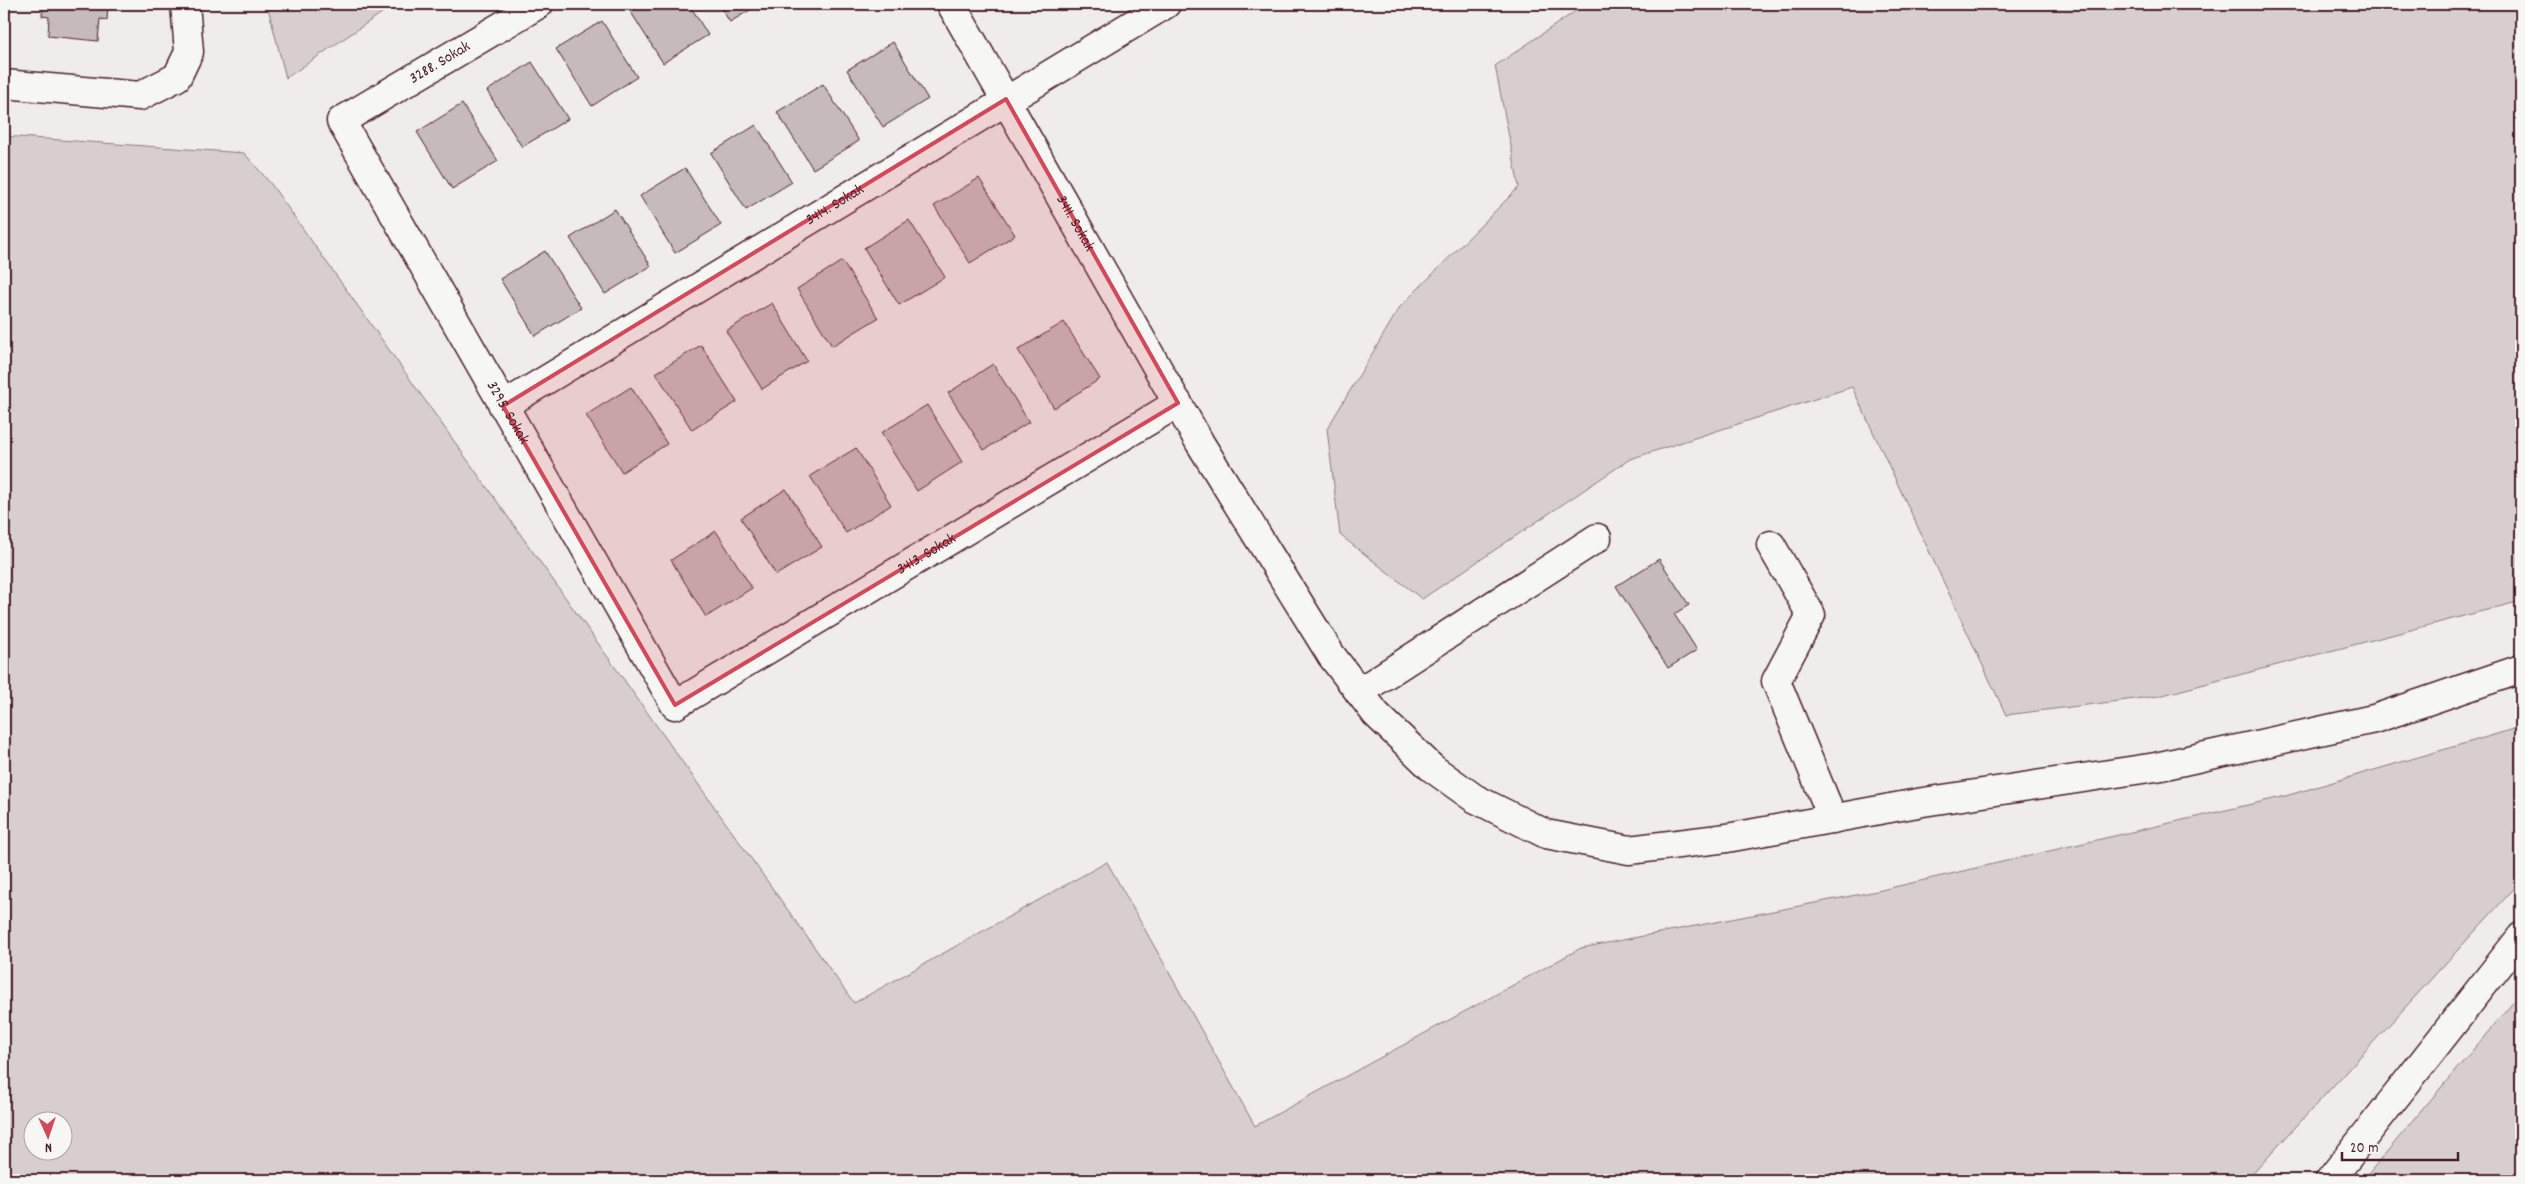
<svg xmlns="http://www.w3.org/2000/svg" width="2525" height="1184" font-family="Dekko,sans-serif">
  <rect width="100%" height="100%" fill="#efedea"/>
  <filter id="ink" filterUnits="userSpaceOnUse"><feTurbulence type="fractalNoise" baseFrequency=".02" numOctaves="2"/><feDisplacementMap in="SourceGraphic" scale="10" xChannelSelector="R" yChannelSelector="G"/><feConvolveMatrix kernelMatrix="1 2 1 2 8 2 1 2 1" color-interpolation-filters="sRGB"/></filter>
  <g filter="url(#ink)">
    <path fill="#d7cfce" stroke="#90777c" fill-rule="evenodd" d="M 267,4 L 395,4 L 286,78 Z
      M 1586,4 L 2521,4 L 2521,601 L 2159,696 L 2006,715 L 1852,387 L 1630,459 L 1422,599 L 1340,535 L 1327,429 L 1400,307 L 1519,187 L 1495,66 Z
      M 4,136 L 244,153 L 271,184 L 854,1003 L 1107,862 L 1255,1126 L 1581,948 L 1877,891 L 2282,797 L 2521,727 L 2521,881 L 2247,1180 L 4,1180 ZM 32,1122 L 62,1122 L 62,1152 L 32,1152 Z
      M 2521,993 L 2521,1180 L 2363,1180 Z"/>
    <path fill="#c6babb" stroke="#4a1f2b" d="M 43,4 L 108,4 L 107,20 L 100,19 L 98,41 L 48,36 L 49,17 L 42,16 Z
      M 631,4 L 689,4 L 708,35 L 663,63 L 627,6 Z
      M 718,4 L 760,4 L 730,22 Z
      M 602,21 L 637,77 L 592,106 L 556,49 Z
      M 893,42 L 928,99 L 883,127 L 847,70 Z
      M 532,62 L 568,119 L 522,147 L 487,91 Z
      M 823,84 L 859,141 L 813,169 L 777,112 Z
      M 462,104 L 498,161 L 452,189 L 417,132 Z
      M 756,125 L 792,182 L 746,210 L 711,153 Z
      M 685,168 L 721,225 L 675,253 L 640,196 Z
      M 979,178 L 1015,235 L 970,263 L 934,206 Z
      M 615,209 L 651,266 L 605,294 L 570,238 Z
      M 909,220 L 945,277 L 899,305 L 864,248 Z
      M 545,251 L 581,308 L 535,336 L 500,279 Z
      M 842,261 L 878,318 L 832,346 L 797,289 Z
      M 772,303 L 807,361 L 762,389 L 726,331 Z
      M 1064,322 L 1100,379 L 1054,408 L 1018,350 Z
      M 701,345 L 737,402 L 692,430 L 656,373 Z
      M 993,364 L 1029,422 L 984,450 L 948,393 Z
      M 631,387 L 667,444 L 622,472 L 586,415 Z
      M 927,405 L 962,462 L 917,491 L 881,433 Z
      M 856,448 L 891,505 L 846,533 L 810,476 Z
      M 786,489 L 822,547 L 776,575 L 741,518 Z
      M 716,531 L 752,588 L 706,617 L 671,560 Z
      M 1659,559 L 1689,605 L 1674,614 L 1697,650 L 1668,668 L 1616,586 Z"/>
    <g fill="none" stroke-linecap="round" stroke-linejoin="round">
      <defs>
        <g id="minor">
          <path id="s1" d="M 539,4 L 341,121 L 675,705 L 1178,403"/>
          <path id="s2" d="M 951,4 L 1200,443 L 1331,655 L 1376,714 L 1432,768 L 1474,798 L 1546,834 L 1629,850 L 1727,838 L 1923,802 L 2156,767 L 2374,719 L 2521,669"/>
          <path d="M 4,84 L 140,96 L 177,77 L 189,52 L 185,4"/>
          <path id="s3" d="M 503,406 L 1166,4"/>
          <path d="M 1771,545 L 1811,615 L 1776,681 L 1833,819"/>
          <path d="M 1359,692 L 1597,538"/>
          <path d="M 2330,1180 L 2521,937"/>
        </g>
      </defs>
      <use href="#minor" stroke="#4a1f2b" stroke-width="31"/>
      <use href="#minor" stroke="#f6f6f2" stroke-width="28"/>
    </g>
  </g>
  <path fill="#d1495b" fill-opacity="0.2" stroke="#d1495b" stroke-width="4" stroke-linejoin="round" d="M 1006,99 L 1178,403 L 675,705 L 503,406 Z"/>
  <g text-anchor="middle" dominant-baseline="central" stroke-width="5" stroke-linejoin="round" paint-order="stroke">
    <g font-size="16" fill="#4a1f2b" stroke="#f6f6f2">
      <text transform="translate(440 63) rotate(-31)">3288. Sokak</text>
      <text stroke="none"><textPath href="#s3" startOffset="388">3414. Sokak</textPath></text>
      <text stroke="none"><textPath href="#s2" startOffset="252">3411. Sokak</textPath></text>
      <text stroke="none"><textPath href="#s1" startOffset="566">3295. Sokak</textPath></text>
      <text stroke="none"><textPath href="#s1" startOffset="1196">3413. Sokak</textPath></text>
    </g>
  </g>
  <rect width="2525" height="1184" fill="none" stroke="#f6f6f2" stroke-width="20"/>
  <rect x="10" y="10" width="2505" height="1164" fill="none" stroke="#4a1f2b" stroke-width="2" filter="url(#ink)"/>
  <g transform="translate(48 1136) rotate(177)"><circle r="24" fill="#f6f6f2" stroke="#b1a0a2"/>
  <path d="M0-4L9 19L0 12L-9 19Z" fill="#d1495b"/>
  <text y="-8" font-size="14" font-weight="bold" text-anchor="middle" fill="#4a1f2b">N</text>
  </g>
  <path d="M2342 1152v8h116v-8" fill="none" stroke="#4a1f2b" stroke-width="2.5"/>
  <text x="2350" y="1152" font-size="15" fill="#4a1f2b" stroke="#f6f6f2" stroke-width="4" paint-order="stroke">20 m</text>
</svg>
